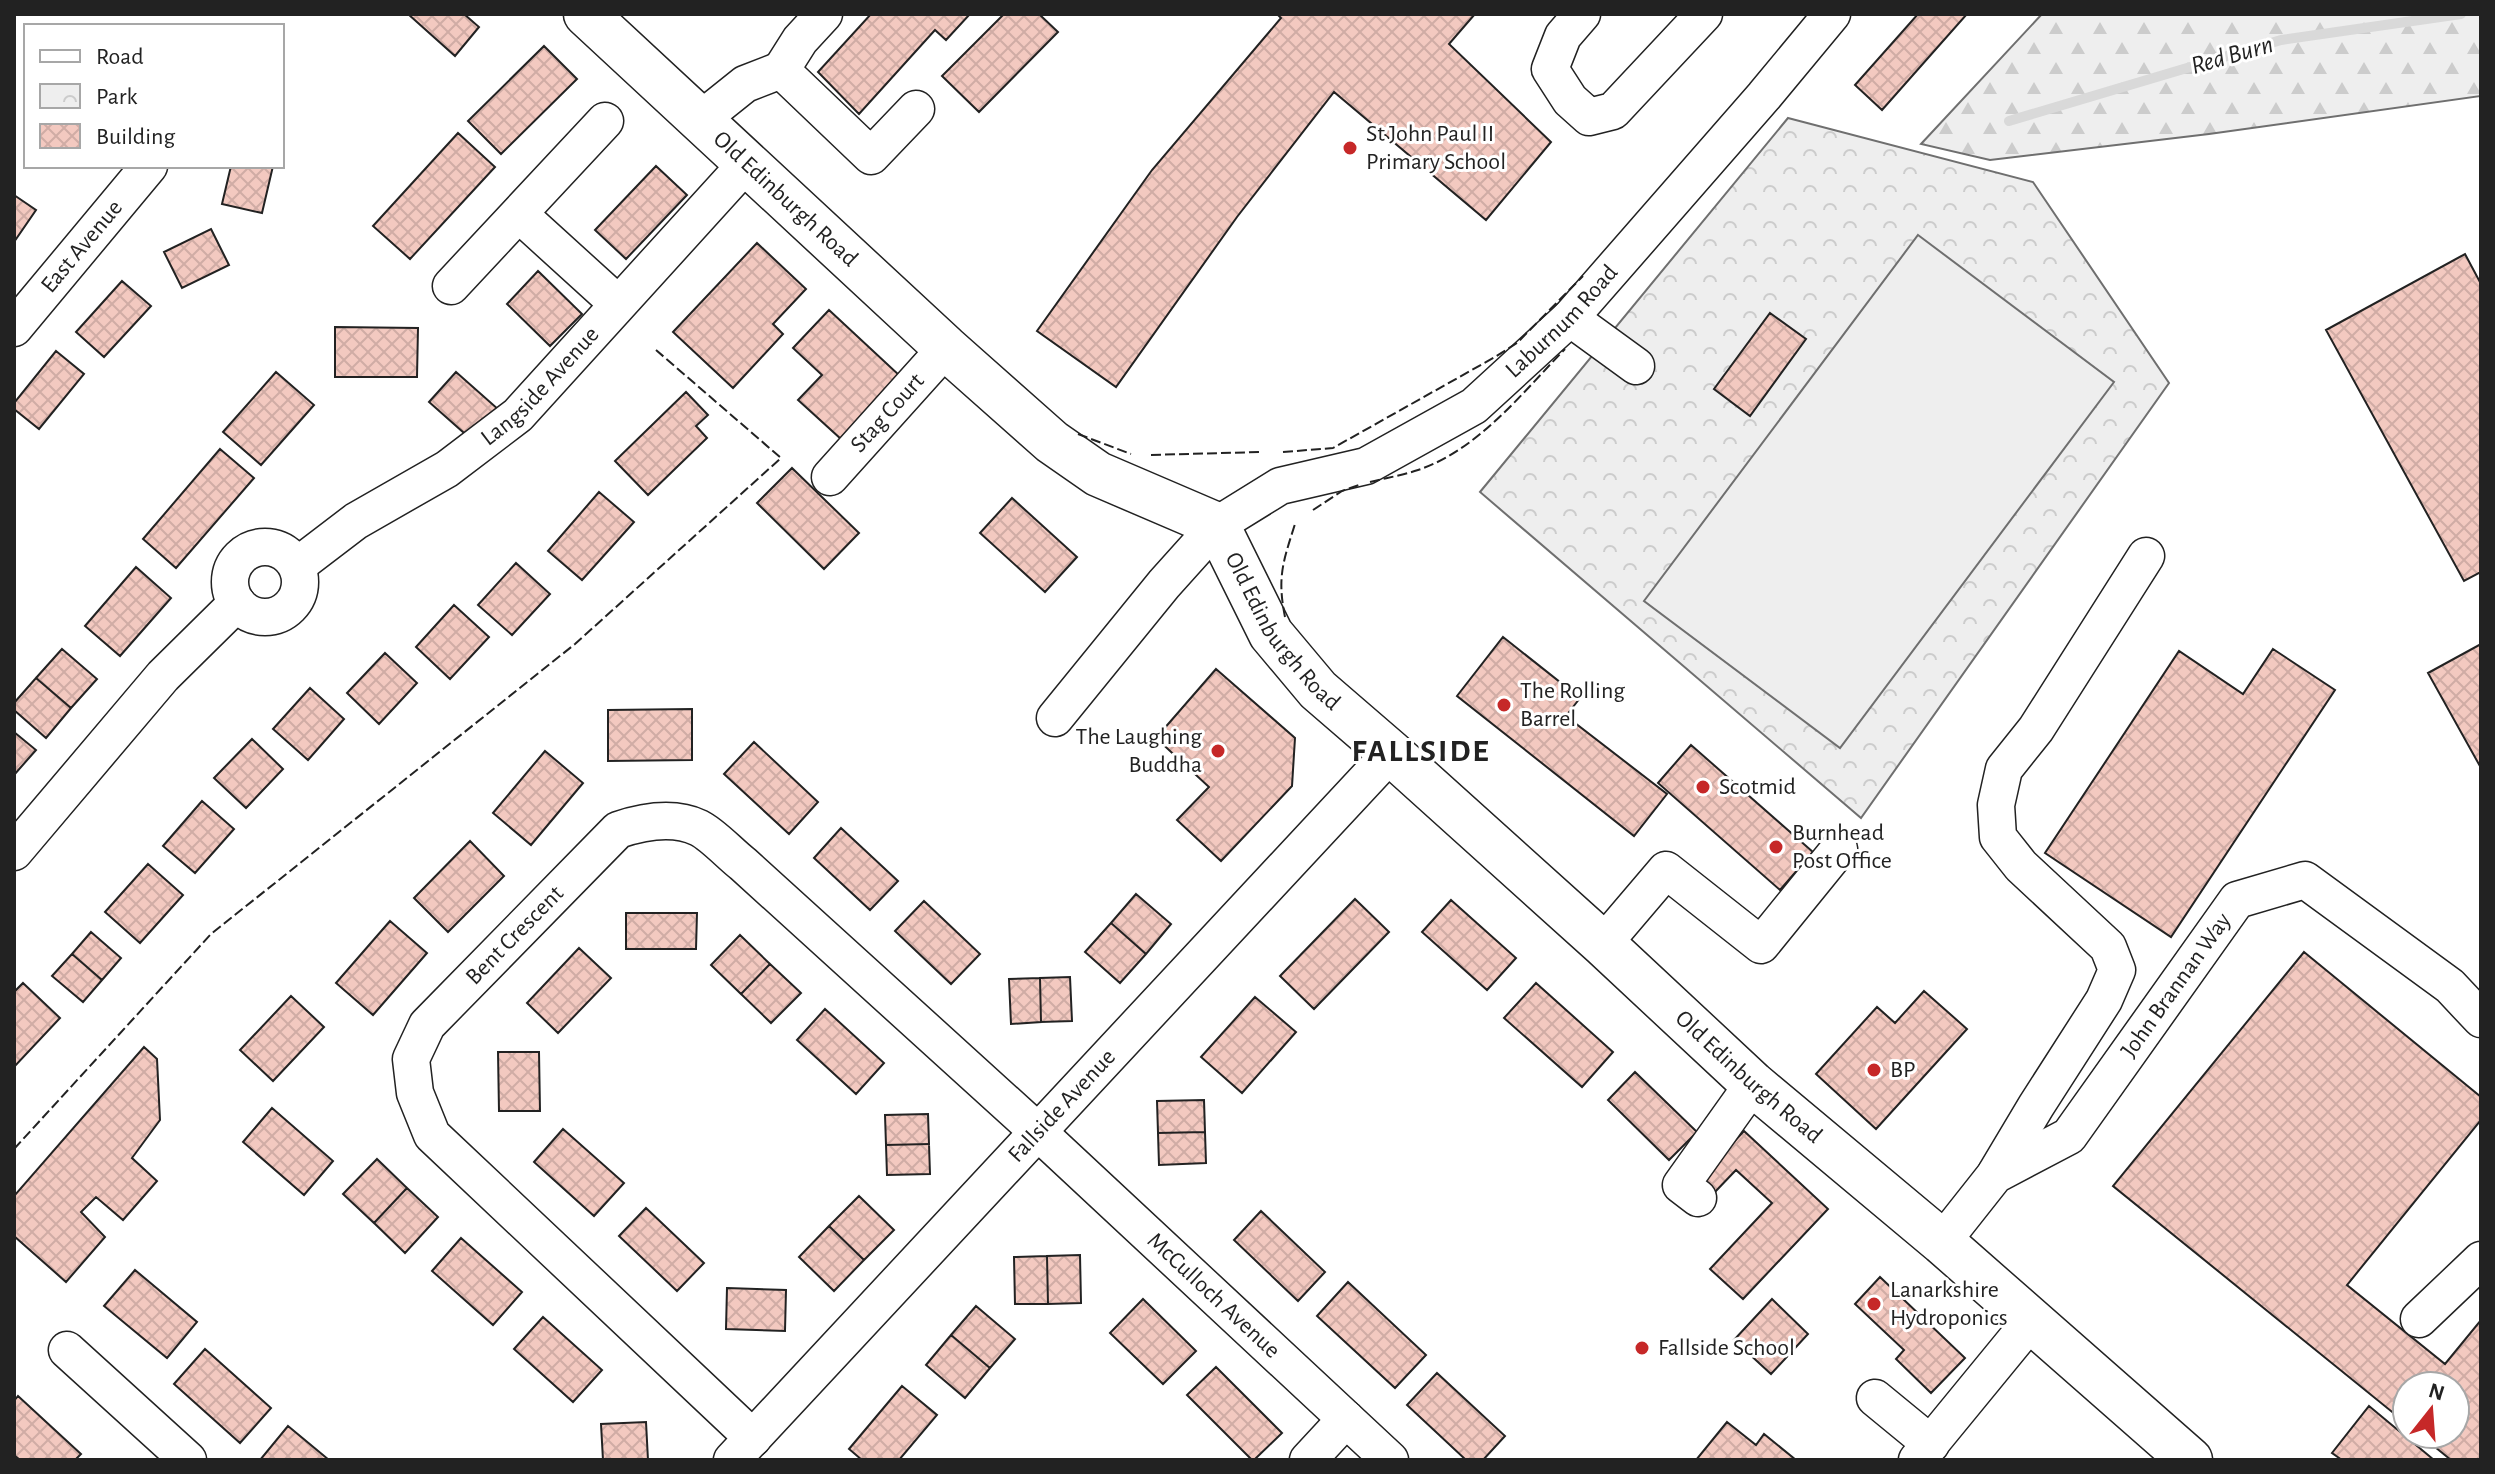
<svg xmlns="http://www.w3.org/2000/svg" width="2495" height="1474" font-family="'Alegreya Sans',sans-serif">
  <defs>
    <pattern id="forest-firs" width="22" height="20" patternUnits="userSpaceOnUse" patternTransform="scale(2)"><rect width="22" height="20" fill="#eee"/><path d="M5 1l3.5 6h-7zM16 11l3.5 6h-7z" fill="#ccc"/></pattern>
    <pattern id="park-crowns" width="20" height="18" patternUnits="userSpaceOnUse" patternTransform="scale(2)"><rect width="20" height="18" fill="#eee"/><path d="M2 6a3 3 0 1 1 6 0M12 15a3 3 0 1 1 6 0" fill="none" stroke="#ccc"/></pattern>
    <pattern id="building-cross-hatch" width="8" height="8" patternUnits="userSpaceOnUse" patternTransform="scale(2)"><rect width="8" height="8" fill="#f3c9c0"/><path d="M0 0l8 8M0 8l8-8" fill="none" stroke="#d0aca5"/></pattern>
  </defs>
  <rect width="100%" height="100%" fill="#fff"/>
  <path fill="url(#forest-firs)" stroke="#6f6f6f" stroke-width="2" d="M 2042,14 L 2481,14 L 2481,96 L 2209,134 L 1990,160 L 1921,144 Z"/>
  <path fill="url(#park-crowns)" stroke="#6f6f6f" stroke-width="2" d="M 1788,118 L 2033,182 L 2169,383 L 1861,818 L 1480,492 Z"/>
  <path fill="#eee" stroke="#6f6f6f" stroke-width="2" d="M 1918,235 L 2114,382 L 1840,748 L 1644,601 Z"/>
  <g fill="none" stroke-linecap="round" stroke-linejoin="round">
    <path stroke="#d9d9d9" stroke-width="10" d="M 2009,121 L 2281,40 L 2461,14"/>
  </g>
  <path fill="url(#building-cross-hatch)" stroke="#222" stroke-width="2" d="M 408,14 L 464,14 L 479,27 L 455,56 Z
    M 871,14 L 970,14 L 946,40 L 935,30 L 859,114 L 818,72 Z
    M 1004,14 L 1039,14 L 1058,32 L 979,112 L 942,76 Z
    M 1277,14 L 1475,14 L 1449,44 L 1551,142 L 1486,220 L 1334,92 L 1237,217 L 1116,387 L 1037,331 L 1152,170 L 1281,18 Z
    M 1918,14 L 1967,14 L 1882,110 L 1855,85 Z
    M 544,46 L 577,79 L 501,154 L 468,121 Z
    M 458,133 L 495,167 L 410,259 L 373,226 Z
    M 231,166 L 273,166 L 262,213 L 222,204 Z
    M 656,166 L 687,195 L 626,259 L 595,230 Z
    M 14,195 L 36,210 L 14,242 Z
    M 211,229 L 229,265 L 182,288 L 164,252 Z
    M 757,243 L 806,289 L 773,324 L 783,334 L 733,388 L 673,332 Z
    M 2465,254 L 2481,284 L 2481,572 L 2464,581 L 2326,330 Z
    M 538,271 L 582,314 L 550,346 L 507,304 Z
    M 122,281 L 151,306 L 104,357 L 76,332 Z
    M 829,310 L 900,376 L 841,439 L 798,400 L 822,375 L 793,348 Z
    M 1770,313 L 1806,339 L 1750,416 L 1714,389 Z
    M 335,327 L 418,328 L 417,377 L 335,377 Z
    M 56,351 L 84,374 L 39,429 L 14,409 L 14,403 Z
    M 276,372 L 314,405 L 261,465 L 223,432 Z
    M 456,372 L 499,410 L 472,440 L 429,402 Z
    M 686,392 L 708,415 L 696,426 L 707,438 L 648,495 L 615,461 Z
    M 220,449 L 254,478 L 176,568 L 143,539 Z
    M 792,468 L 859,533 L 824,569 L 757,503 Z
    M 599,492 L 634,522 L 582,580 L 548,551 Z
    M 1012,498 L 1077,557 L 1045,592 L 980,533 Z
    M 516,563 L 550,594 L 512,635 L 478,605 Z
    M 136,567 L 171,598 L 120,656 L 85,626 Z
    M 454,605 L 489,637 L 450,679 L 416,647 Z
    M 1503,637 L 1580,698 L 1566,716 L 1667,794 L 1634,836 L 1457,696 Z
    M 2481,644 L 2481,768 L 2428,673 Z
    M 62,649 L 97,679 L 71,708 L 36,678 Z
    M 2273,649 L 2335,690 L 2171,937 L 2045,853 L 2179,651 L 2243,694 Z
    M 385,653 L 417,683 L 379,724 L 347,693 Z
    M 1216,669 L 1295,738 L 1292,786 L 1221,861 L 1177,820 L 1209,787 L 1156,738 Z
    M 36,678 L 71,708 L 46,738 L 14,710 L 14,703 Z
    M 310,688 L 344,719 L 308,760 L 273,729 Z
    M 692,709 L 692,760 L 608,761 L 608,710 Z
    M 14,732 L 36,750 L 14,775 Z
    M 252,739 L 283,769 L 246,808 L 214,778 Z
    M 754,742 L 818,802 L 789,834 L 724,774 Z
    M 1691,745 L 1813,852 L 1780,890 L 1658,783 Z
    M 545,751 L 583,783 L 531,845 L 493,813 Z
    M 202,801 L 234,829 L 195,873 L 163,846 Z
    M 841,828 L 898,881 L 870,910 L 814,858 Z
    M 470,841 L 504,876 L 448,932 L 414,898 Z
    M 148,864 L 183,895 L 140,943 L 105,912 Z
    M 1136,894 L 1171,924 L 1146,954 L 1111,923 Z
    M 1355,899 L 1389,932 L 1314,1009 L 1280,976 Z
    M 1451,900 L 1516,958 L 1487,990 L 1422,932 Z
    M 924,901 L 980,954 L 951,984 L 895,931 Z
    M 626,913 L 697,913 L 696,949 L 626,949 Z
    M 390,921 L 427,953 L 373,1015 L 336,983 Z
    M 1111,923 L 1146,954 L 1120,983 L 1085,952 Z
    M 91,932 L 121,958 L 102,980 L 72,954 Z
    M 740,935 L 770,964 L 741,994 L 711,965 Z
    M 579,948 L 611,978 L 558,1033 L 527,1003 Z
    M 2304,952 L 2481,1097 L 2481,1120 L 2347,1285 L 2445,1364 L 2481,1320 L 2481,1460 L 2451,1460 L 2419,1434 L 2455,1434 L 2455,1386 L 2407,1386 L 2407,1424 L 2113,1186 Z
    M 72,954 L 102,980 L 83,1002 L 52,976 Z
    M 770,964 L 801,993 L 771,1023 L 741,994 Z
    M 1070,977 L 1072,1021 L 1041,1022 L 1040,978 Z
    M 1040,978 L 1041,1022 L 1011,1024 L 1009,979 Z
    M 23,983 L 60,1018 L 14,1067 L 14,992 Z
    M 1536,983 L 1613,1052 L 1582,1087 L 1504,1018 Z
    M 1924,991 L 1967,1029 L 1876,1129 L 1816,1074 L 1877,1007 L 1895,1023 Z
    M 291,996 L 324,1027 L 273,1081 L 240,1050 Z
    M 1255,997 L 1296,1032 L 1242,1093 L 1201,1057 Z
    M 825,1009 L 884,1063 L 856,1094 L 797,1040 Z
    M 144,1047 L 157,1059 L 160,1120 L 132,1158 L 157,1181 L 123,1220 L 96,1197 L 81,1212 L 105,1237 L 66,1282 L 14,1236 L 14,1196 Z
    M 498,1052 L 539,1052 L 540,1111 L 499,1111 Z
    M 1635,1072 L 1697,1132 L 1669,1160 L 1608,1100 Z
    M 1204,1100 L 1205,1132 L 1158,1133 L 1157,1101 Z
    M 272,1108 L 333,1161 L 304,1195 L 243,1142 Z
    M 928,1114 L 929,1144 L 886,1145 L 885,1115 Z
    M 563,1129 L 624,1183 L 594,1216 L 534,1162 Z
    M 1744,1131 L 1828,1209 L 1743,1299 L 1710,1269 L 1772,1203 L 1736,1170 L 1713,1194 L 1698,1180 Z
    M 1205,1132 L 1206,1163 L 1159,1165 L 1158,1133 Z
    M 929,1144 L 930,1174 L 887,1175 L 886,1145 Z
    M 377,1159 L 407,1188 L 374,1223 L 343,1194 Z
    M 407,1188 L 438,1217 L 405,1253 L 374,1223 Z
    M 859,1196 L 894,1230 L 864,1260 L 829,1226 Z
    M 646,1208 L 704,1263 L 677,1291 L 619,1236 Z
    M 1261,1211 L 1325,1272 L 1298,1301 L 1234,1240 Z
    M 829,1226 L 864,1260 L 834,1291 L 799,1257 Z
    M 461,1238 L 522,1292 L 493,1325 L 432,1271 Z
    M 1080,1255 L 1081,1303 L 1048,1304 L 1047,1256 Z
    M 1047,1256 L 1048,1304 L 1015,1304 L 1014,1257 Z
    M 135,1270 L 197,1322 L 167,1358 L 104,1306 Z
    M 1880,1277 L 1965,1358 L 1931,1393 L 1896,1359 L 1904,1350 L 1855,1304 Z
    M 1348,1282 L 1426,1355 L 1395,1388 L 1317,1316 Z
    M 727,1288 L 786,1290 L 785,1331 L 726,1329 Z
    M 1143,1299 L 1196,1351 L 1163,1384 L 1110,1333 Z
    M 1772,1299 L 1808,1334 L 1771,1374 L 1734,1340 Z
    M 976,1306 L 1015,1339 L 990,1368 L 951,1335 Z
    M 543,1317 L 602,1370 L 573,1402 L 514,1349 Z
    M 951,1335 L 990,1368 L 965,1398 L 926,1365 Z
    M 205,1349 L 271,1408 L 240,1443 L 174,1384 Z
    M 1216,1367 L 1282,1433 L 1254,1460 L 1252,1460 L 1187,1395 Z
    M 1437,1373 L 1505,1436 L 1483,1460 L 1466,1460 L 1407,1405 Z
    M 902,1386 L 937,1415 L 899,1460 L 862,1460 L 849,1449 Z
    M 18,1396 L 81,1454 L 75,1460 L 20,1460 L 14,1455 L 14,1401 Z
    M 2369,1406 L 2434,1460 L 2342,1460 L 2332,1453 Z
    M 646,1422 L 648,1460 L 603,1460 L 601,1424 Z
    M 1727,1422 L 1756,1445 L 1764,1434 L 1796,1460 L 1696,1460 Z
    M 288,1426 L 329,1460 L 260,1460 Z"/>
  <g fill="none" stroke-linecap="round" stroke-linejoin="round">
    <defs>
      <g id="minor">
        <path d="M 1582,14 L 1563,36 L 1550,69 L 1570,100 L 1589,117 L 1613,111 L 1704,14"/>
        <path d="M 781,70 L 800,40 L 824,14"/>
        <path d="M 700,120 L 745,84 L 781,70 L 871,156 L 916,109"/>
        <path d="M 519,214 L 618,304"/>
        <path d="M 451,286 L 605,121"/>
        <path d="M 1570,318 L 1636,366"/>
        <path id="s1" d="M 14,328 L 149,166"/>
        <path id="s2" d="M 830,477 L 946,348"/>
        <circle cx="265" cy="582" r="35"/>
        <path id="s3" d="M 297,566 L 356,521 L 447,469 L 518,415 L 746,164"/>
        <path id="s4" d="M 1055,718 L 1164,584 L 1217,525 L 1280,486 L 1366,466 L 1474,406 L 1570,318 L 1764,96 L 1832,14"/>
        <path d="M 14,852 L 163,676 L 237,603"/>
        <path d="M 1603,944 L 1666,870 L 1761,945 L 1839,849"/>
        <path d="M 1996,1173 L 2036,1106 L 2104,1000 L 2117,970 L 2108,947 L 2021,866 L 1998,837 L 1996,805 L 2004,769 L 2036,729 L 2146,556"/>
        <path d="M 1698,1198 L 1681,1185 L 1753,1084"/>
        <path id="s5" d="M 1942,1242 L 1995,1175 L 2069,1136 L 2237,900 L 2305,880 L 2450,986 L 2481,1019"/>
        <path d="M 2419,1319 L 2481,1260"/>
        <path d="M 67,1350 L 188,1460"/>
        <path d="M 1875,1398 L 1931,1444"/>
        <path id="s6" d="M 753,1438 L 432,1135 L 415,1093 L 411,1059 L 427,1025 L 618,830 C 642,822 674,816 699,828 C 713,835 730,854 743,864 L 1037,1131 L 1390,1460"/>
        <path id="s7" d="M 732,1460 L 1391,753"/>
        <path d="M 1308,1460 L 1346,1419"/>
        <path d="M 1917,1460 L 2031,1321"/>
      </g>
      <g id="major">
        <path id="s8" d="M 586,14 L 946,348 L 1052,442 L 1098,474 L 1217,525 L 1271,634 L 1318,690 L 1391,753 L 1603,944 L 1753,1084 L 1942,1242 L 2190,1460"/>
      </g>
    </defs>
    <use href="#minor" stroke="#222" stroke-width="39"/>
    <use href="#major" stroke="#222" stroke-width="47"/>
    <use href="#minor" stroke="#fff" stroke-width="36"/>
    <use href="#major" stroke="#fff" stroke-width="44"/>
    <path stroke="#222" stroke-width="2" stroke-dasharray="10 4" stroke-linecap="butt" d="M 1078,434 L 1131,454
      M 1283,452 L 1333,448 L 1495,357 L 1517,343 L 1583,276
      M 1151,455 L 1262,452
      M 1370,482 C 1386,478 1403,475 1418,470 C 1478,450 1522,393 1565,349
      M 1313,510 L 1342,491 L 1359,485
      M 1285,617 C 1277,577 1283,562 1295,524
      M 14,1149 L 211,934 L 575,644 L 781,458 L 656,350"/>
  </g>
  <g fill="#c62828" stroke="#fff" stroke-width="3">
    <circle cx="1350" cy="148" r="8"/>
    <circle cx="1504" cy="705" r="8"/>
    <circle cx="1218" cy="751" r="8"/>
    <circle cx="1703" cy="787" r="8"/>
    <circle cx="1776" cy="847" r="8"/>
    <circle cx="1874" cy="1070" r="8"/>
    <circle cx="1874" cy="1304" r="8"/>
    <circle cx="1642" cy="1348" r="8"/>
  </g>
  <g text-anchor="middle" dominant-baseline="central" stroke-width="6" stroke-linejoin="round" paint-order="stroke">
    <g font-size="24" fill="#222" stroke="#fff" text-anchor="start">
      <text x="1366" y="134">St John Paul II<tspan x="1366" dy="28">Primary School</tspan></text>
      <text x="1520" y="691">The Rolling<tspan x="1520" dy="28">Barrel</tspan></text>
      <text x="1202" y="737" text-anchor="end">The Laughing<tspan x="1202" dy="28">Buddha</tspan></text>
      <text x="1719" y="787">Scotmid</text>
      <text x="1792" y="833">Burnhead<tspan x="1792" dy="28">Post Office</tspan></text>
      <text x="1890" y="1070">BP</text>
      <text x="1890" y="1290">Lanarkshire<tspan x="1890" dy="28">Hydroponics</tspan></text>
      <text x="1658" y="1348">Fallside School</text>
    </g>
    <g font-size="24" fill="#222" stroke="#fff">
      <text stroke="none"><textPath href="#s8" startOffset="272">Old Edinburgh Road</textPath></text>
      <text stroke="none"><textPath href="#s1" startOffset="106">East Avenue</textPath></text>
      <text stroke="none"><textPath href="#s4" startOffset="660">Laburnum Road</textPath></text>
      <text stroke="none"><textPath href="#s3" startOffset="304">Langside Avenue</textPath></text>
      <text stroke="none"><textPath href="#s2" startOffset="86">Stag Court</textPath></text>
      <text stroke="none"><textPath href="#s8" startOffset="944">Old Edinburgh Road</textPath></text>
      <text stroke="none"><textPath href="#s6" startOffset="684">Bent Crescent</textPath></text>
      <text stroke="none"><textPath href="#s5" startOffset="354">John Brannan Way</textPath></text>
      <text stroke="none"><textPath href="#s8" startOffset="1592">Old Edinburgh Road</textPath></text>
      <text stroke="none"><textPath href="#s7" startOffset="484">Fallside Avenue</textPath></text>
      <text stroke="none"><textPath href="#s6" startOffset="1610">McCulloch Avenue</textPath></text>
    </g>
    <g font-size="26" font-style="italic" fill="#222" stroke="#fff">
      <text transform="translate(2232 55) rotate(-16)">Red Burn</text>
    </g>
    <g font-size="32" font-weight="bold" letter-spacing="2" fill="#222" stroke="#fff">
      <text x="1421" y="751">FALLSIDE</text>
    </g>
  </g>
  <rect width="2495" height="1474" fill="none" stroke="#222222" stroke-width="32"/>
  <rect x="24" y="24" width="260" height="144" fill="#ffffff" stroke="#a7a7a7" stroke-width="2"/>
  <rect x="40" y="50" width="40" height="12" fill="#ffffff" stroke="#a7a7a7" stroke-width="2"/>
  <text x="96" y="64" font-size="24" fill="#222222">Road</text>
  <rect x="40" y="84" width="40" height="24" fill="url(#park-crowns)" stroke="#a7a7a7" stroke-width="2"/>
  <text x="96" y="104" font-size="24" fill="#222222">Park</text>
  <rect x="40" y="124" width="40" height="24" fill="url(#building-cross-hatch)" stroke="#a7a7a7" stroke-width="2"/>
  <text x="96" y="144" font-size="24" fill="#222222">Building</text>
  <g transform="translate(2431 1410) rotate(17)"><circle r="38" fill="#ffffff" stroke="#a7a7a7" stroke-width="2"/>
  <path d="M0-6L14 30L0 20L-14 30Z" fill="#c62828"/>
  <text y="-12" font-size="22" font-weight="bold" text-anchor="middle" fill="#222222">N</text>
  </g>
</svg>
